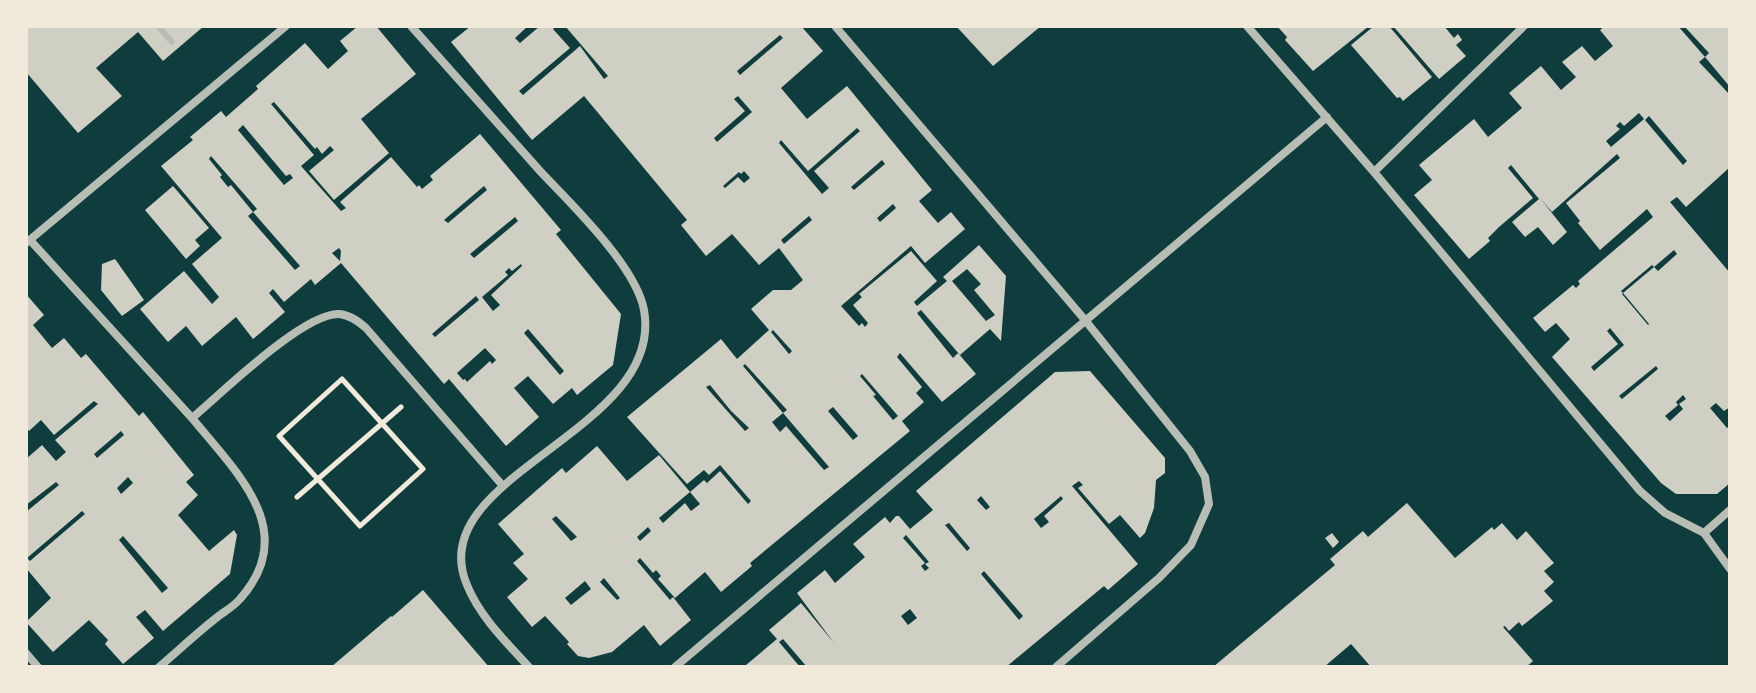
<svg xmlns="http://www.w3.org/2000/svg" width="1756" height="693" font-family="'Roboto Condensed',sans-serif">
  <rect width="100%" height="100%" fill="#0f3d3e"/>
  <path fill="#cfcfc3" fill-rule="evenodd" d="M 26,26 L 204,26 L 163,61 L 138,32 L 96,68 L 122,96 L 78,133 L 26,72 Z
    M 358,26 L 376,26 L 416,74 L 361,119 L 389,153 L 334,200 L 309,171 L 334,150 L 330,146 L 322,154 L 317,147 L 315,149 L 274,102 L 271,104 L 314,155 L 301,166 L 341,211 L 346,208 L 340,202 L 391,157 L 417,187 L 419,185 L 422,189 L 433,180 L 430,176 L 480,134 L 561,230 L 556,234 L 621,314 L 613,365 L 577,395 L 572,388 L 553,404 L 528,376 L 514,388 L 539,417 L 506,446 L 449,379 L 444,384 L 341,263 L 315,285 L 311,279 L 284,302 L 273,289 L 269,293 L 285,312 L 253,339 L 236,317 L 202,346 L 186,326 L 168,342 L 140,309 L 184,271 L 212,304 L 219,297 L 192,264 L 222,238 L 161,166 L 193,140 L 190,137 L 221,111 L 226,117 L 258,89 L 256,86 L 305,43 L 328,69 L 348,51 L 340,41 ZM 243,125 L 286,176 L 290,174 L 293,178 L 284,185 L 238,130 ZM 211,156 L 257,209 L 253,212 L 231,185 L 228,187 L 220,177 L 222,175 L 209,159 ZM 484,186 L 487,190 L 448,223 L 444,220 ZM 253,212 L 300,266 L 295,270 L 248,216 ZM 515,217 L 518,221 L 474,258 L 470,254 ZM 339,248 L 341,251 L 340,261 L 332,253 ZM 521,264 L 522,266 L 491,295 L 500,305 L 493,311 L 482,297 L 508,275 L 505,272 L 509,268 L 512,271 ZM 476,296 L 479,300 L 435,337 L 432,334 ZM 528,329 L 564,371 L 560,375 L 524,333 ZM 485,348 L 496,360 L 492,364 L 490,361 L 467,382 L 465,379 L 463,380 L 457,373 Z
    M 471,26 L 528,26 L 515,38 L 520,43 L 540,26 L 557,26 L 553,29 L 570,48 L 519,91 L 523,95 L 580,46 L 604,79 L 608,76 L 565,26 L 801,26 L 823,51 L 781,88 L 807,119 L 847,86 L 932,190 L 919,201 L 938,223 L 951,212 L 965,229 L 925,263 L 911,246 L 841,306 L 859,326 L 862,323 L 865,327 L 868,323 L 853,305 L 862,297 L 859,294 L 911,251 L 937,281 L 914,302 L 917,306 L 947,281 L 943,277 L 979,245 L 1006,276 L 1001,341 L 990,329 L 960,355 L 921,310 L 917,313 L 953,358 L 958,353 L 976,374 L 942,402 L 900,353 L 897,357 L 922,387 L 916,393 L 924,402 L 902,421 L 910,431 L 750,563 L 752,566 L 721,592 L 705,572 L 675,598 L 658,579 L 661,576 L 656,570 L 653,573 L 640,558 L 637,561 L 670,600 L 673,597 L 691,620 L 660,646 L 644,625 L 612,652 L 589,658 L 578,656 L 567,644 L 569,642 L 545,616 L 532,627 L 507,597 L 528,579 L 513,563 L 524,554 L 498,524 L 562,468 L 566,473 L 597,446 L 627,481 L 659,455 L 690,492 L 659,518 L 663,523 L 685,503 L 691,511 L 700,504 L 690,492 L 704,480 L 707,483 L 720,471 L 748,504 L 751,501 L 720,465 L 709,475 L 704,470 L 687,484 L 627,417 L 721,339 L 737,359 L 769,330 L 751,309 L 773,290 L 791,290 L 803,280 L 779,248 L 759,265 L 732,234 L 706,256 L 681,225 L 687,220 L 584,96 L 532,140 L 451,42 ZM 780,35 L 783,38 L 740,75 L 737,71 ZM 738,96 L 752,112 L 717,142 L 714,138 L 745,111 L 734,99 ZM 857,128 L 860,131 L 814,171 L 829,188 L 822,194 L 779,143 L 781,140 L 808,171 ZM 882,160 L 885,164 L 854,190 L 851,187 ZM 744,171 L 750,178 L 744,183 L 738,177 L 725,188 L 723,186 L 739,172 L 741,174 ZM 893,204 L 896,208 L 880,222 L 877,218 ZM 809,216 L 812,220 L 784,244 L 781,240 ZM 967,269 L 981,284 L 974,290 L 995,315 L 986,321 L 952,281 ZM 773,330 L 792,351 L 789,354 L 771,332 ZM 745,364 L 787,410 L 783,413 L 829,467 L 824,470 L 786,426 L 780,432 L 772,422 L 783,413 L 743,366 ZM 862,374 L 898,416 L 893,420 L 873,396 L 876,395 L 860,376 ZM 710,385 L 731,411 L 749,428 L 745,431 L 706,387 ZM 833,407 L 858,436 L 853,440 L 828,411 ZM 556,516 L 577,537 L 571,541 L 552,519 ZM 648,527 L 651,531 L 640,541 L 637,537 ZM 604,578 L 620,598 L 617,600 L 600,582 ZM 585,581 L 591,589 L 571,605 L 565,598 Z
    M 956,26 L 1041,26 L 993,66 Z
    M 1277,26 L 1369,26 L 1313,71 L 1285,40 L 1287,37 Z
    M 1374,26 L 1389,26 L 1432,77 L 1403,101 L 1400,97 L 1397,98 L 1351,45 Z
    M 1393,26 L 1444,26 L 1454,38 L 1458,34 L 1462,40 L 1456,45 L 1466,56 L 1439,79 Z
    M 1605,26 L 1678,26 L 1705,57 L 1699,62 L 1730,95 L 1730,167 L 1686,207 L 1677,197 L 1670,202 L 1730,273 L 1730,407 L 1724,411 L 1716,403 L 1710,408 L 1727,428 L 1730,426 L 1730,483 L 1717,494 L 1676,494 L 1661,483 L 1552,357 L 1570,339 L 1556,323 L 1545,332 L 1533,318 L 1573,285 L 1576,288 L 1580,284 L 1578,281 L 1653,217 L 1647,209 L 1600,250 L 1578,223 L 1580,221 L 1566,203 L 1620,158 L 1617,154 L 1552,212 L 1540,198 L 1567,232 L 1553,245 L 1538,227 L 1525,237 L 1512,222 L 1539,199 L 1511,165 L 1508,168 L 1533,198 L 1499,227 L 1488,238 L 1490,241 L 1469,259 L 1414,195 L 1432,180 L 1419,165 L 1474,119 L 1488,137 L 1522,108 L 1509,93 L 1541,66 L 1561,90 L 1576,77 L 1562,62 L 1582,46 L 1595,61 L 1613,46 L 1600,30 ZM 1639,113 L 1644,119 L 1611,147 L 1606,141 L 1620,129 L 1616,126 L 1620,122 L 1624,126 ZM 1649,116 L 1687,161 L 1683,165 L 1645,120 ZM 1674,250 L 1677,254 L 1658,271 L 1654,267 L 1623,293 L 1621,291 L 1652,265 L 1654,267 ZM 1623,293 L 1649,324 L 1648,325 L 1622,294 ZM 1610,328 L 1624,345 L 1594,371 L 1591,367 L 1618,344 L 1607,331 ZM 1656,366 L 1658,369 L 1622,399 L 1619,396 ZM 1683,395 L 1686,399 L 1679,404 L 1683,409 L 1670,421 L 1665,416 L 1678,405 L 1676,402 Z
    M 1684,26 L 1730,26 L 1730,87 L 1705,57 L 1709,53 Z
    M 173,186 L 209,228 L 195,240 L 200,246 L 186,259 L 145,210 Z
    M 115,259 L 144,300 L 122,316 L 101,290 L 102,264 Z
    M 26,294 L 44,315 L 33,325 L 52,348 L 64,338 L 81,358 L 86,354 L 139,416 L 143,412 L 194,475 L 186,482 L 198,495 L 178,515 L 209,551 L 234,530 L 237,535 L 230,574 L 163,631 L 145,610 L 136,617 L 154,638 L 123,664 L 105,644 L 108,640 L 89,620 L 53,652 L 26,622 L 51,598 L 26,568 L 26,512 L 59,485 L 56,482 L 26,505 L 26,459 L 42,445 L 56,461 L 66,452 L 55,440 L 98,404 L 94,401 L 54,435 L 41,420 L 29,431 L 26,427 ZM 121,431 L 124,435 L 97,458 L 94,454 ZM 128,477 L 133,483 L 121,494 L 117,488 ZM 82,511 L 85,514 L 30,561 L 27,558 ZM 123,536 L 168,588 L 162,593 L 119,540 Z
    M 1090,371 L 1165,458 L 1165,473 L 1156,480 L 1154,508 L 1145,533 L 1140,538 L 1120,515 L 1109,524 L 1078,488 L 1083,485 L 1079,481 L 1072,486 L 1138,564 L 1108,590 L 1104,586 L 1006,667 L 807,667 L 783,639 L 779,642 L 800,667 L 748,667 L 746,665 L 777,639 L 769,630 L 801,603 L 834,643 L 797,593 L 825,570 L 835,583 L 865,557 L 853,544 L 885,517 L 890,523 L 896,516 L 899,516 L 910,529 L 933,510 L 916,491 L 1055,372 ZM 981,496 L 990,507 L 986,510 L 977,500 ZM 1061,496 L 1063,499 L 1044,516 L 1049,522 L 1041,528 L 1034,519 ZM 949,523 L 970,548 L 967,551 L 945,525 ZM 906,535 L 929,562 L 925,564 L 929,568 L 925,571 L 921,566 L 925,563 L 903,538 ZM 984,571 L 1023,616 L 1019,620 L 981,574 ZM 910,609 L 917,618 L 908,625 L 901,616 Z
    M 1407,503 L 1455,558 L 1492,527 L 1494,530 L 1502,523 L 1517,540 L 1526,531 L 1554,563 L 1544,571 L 1554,582 L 1544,591 L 1553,601 L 1522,626 L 1519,622 L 1509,631 L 1505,626 L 1503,627 L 1533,661 L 1526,667 L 1371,667 L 1351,644 L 1324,667 L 1213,667 L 1335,565 L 1330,559 L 1363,531 L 1368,537 Z
    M 1332,533 L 1339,542 L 1333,548 L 1325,538 Z
    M 423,590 L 489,667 L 331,667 L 391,616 L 392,617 Z"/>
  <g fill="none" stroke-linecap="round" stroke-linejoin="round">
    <path stroke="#f1e9da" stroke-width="5" d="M 342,379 L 423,469 L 360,526 L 279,436 Z
      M 297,497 L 401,407"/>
    <path stroke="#b8beb3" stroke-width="6" d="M 158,26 L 172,42"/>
    <path stroke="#b8beb3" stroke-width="8" d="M 411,26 C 454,74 497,122 540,171 C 571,204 636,266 644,310 C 666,432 420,475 467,585 C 480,617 506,642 529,667
      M 835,26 L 1085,320 L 1190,451 L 1205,477 L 1209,504 L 1191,545 L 1159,578 L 1056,667
      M 1247,26 L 1374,172 L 1640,491 L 1665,513 L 1704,533 L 1730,510
      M 1374,172 L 1524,26
      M 30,240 L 192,418
      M 26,243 L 286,26
      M 1704,533 L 1730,569
      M 26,653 L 38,667
      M 159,667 C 179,650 199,631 220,615 C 227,610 234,606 240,599 C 301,531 236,472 192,418 C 222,393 303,313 339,314 C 350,315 358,321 366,328 L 503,486
      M 675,667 L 1327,117"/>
  </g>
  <rect width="1756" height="693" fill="none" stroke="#f1e9da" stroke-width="56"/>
</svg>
